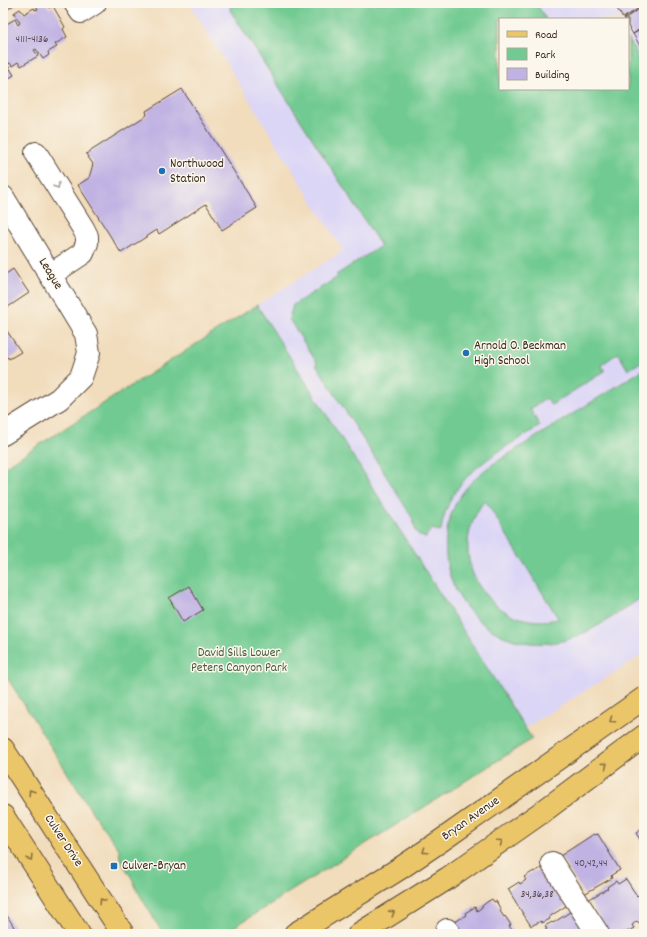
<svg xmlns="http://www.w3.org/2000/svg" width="647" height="937" font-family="Dekko,sans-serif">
  <rect width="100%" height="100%" fill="#fbf7ec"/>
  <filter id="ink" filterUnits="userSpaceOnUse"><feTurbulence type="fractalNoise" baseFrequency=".025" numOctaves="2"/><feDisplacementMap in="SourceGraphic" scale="8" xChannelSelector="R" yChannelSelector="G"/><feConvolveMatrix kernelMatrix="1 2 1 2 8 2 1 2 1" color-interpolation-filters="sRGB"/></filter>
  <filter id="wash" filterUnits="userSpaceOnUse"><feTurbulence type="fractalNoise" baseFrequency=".012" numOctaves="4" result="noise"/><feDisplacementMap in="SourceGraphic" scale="16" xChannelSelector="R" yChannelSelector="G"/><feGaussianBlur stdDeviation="0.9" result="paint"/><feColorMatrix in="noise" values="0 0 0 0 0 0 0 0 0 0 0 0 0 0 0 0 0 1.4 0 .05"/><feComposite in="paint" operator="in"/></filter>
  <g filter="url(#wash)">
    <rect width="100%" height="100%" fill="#f1dcbb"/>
    <path fill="#dcd6f6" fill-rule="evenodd" d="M 189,3 L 644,3 L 644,654 L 525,728 L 257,305 L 343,251 ZM 500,19 L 628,19 L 628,89 L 500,89 Z"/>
    <path fill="#71ca91" stroke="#567a58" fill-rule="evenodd" d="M 231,3 L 536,3 L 546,19 L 500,19 L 500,89 L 628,89 L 628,38 L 637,53 L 636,54 L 641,63 L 644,61 L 644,360 L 628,370 L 618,353 L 601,365 L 605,371 L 551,405 L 547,398 L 530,409 L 540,426 C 497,453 448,475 441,531 L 431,529 C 430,533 426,534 426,538 C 415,535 415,530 413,519 L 316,364 L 317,363 L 289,319 L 293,305 L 338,277 L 336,275 L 381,246 L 230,10 Z
      M 257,305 L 532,739 L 223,934 L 163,934 L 137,890 L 133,880 L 120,859 L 119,849 L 94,815 L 3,671 L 3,468 Z
      M 644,369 L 644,596 C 616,614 583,640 550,643 C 478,650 427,578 452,512 C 459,493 474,478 490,466 ZM 485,500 L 558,618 L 558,619 C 547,621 536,622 525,619 C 486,611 460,569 470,530 C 473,519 478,509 485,500 Z"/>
    <g id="blocks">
      <path fill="#c0b2e3" d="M 5,3 L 17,3 L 8,9 Z
        M 42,3 L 46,3 L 49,8 L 53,6 L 65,27 L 63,29 L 67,37 L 55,44 L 57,47 L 48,52 L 49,55 L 43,59 L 36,49 L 34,50 L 38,56 L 21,66 L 18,62 L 12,66 L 10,63 L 7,64 L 14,75 L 3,82 L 3,26 L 15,19 L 18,25 L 20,23 L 14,13 L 20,9 L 24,14 L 34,8 L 35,10 L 38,9 L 36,6 Z
        M 615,3 L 644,3 L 644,5 L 623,18 L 614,4 Z
        M 644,6 L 644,26 L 633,34 L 628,26 L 628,19 L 624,19 Z
        M 644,28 L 644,47 L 642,49 L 633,34 Z
        M 182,89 L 257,208 L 222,230 L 206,204 L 159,234 L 157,230 L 121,253 L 78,185 L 89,178 L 93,164 L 86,154 L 147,115 L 146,111 Z
        M 13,269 L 29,293 L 5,309 L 3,306 L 3,276 Z
        M 5,328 L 21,352 L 9,359 L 8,357 L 3,360 L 3,330 Z
        M 189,586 L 203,610 L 183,622 L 169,598 Z
        M 644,828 L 644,846 L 636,833 Z
        M 594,834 L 595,835 L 598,834 L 599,836 L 620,870 L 613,874 L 611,876 L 612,878 L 584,894 L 560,856 Z
        M 545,866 L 569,904 L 549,917 L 550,919 L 542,923 L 541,921 L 531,926 L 520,909 L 508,889 L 519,882 L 520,884 L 526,880 L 524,877 L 534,871 L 534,872 Z
        M 626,879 L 637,896 L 638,895 L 644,904 L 643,905 L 644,907 L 644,919 L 639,923 L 637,921 L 632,925 L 634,928 L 625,933 L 624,932 L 621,934 L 610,934 L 588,900 L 608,888 L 607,887 L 616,881 L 618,884 Z
        M 492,899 L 494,902 L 496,901 L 501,910 L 500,911 L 504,917 L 505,916 L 511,925 L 509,926 L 515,934 L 463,934 L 455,922 L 466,915 L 465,913 L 475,907 L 477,911 L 482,907 L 482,906 L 487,902 Z
        M 3,909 L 14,927 L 5,934 L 3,934 Z
        M 573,910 L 590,934 L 539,934 L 547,929 L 545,926 L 552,922 L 553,923 Z"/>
    </g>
  </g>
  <g filter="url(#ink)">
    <use href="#blocks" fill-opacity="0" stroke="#564536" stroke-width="1"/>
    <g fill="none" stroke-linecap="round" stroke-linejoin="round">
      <defs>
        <path id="minor" d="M 75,3 L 81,12 L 95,3
          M 36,153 L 83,228 L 87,236 L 87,243 L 83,253 L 50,275
          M 3,197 L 86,334 L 89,353 L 81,377 L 59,399 L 3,434
          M 552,863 L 598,934
          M 447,930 L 450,934"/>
        <path id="major" d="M 3,749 L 123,934
          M 3,816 L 79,934
          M 295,934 L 402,867 L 442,840 L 644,698
          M 359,934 L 448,878 L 545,810 L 644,736"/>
      </defs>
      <use href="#minor" stroke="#564536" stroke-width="24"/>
      <use href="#major" stroke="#564536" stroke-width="24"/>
      <use href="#minor" stroke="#fff" stroke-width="22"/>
      <use href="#major" stroke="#ebc669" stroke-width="22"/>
    </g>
    <defs><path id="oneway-chevron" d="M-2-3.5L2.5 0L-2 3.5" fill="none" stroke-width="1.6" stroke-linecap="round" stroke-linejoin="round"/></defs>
    <use stroke="#a79f9a" href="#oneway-chevron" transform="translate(57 186) rotate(58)"/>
    <g stroke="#8a7040">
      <use href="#oneway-chevron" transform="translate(612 720) rotate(145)"/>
      <use href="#oneway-chevron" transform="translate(605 765) rotate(-37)"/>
      <use href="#oneway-chevron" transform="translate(31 792) rotate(-123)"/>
      <use href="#oneway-chevron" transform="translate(500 842) rotate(-35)"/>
      <use href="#oneway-chevron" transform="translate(425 851) rotate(146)"/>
      <use href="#oneway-chevron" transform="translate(30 858) rotate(57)"/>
      <use href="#oneway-chevron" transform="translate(102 901) rotate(-123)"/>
      <use href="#oneway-chevron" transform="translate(392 913) rotate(-32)"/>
    </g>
  </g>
  <g fill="#1f6fb2" stroke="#fbf7ec" stroke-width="1.5">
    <circle cx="162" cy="171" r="4"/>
    <circle cx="466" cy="353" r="4"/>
    <rect x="110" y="862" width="8" height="8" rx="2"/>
  </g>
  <g text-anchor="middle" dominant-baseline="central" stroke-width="3" stroke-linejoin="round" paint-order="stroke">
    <g font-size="11" fill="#5c4c4f">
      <text x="32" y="40">4111-4136</text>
      <text x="591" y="864">40,42,44</text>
      <text x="537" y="895">34,36,38</text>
    </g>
    <g font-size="13" fill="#3b2a1e" stroke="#fbf7ec" text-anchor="start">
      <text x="170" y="164">Northwood<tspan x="170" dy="15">Station</tspan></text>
      <text x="474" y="346">Arnold O. Beckman<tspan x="474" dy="15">High School</tspan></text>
      <text x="122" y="866">Culver-Bryan</text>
    </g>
    <g font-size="13" fill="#3b2a1e" stroke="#fbf7ec">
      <text transform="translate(50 274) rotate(59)">League</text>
      <text transform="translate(471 819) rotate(-35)">Bryan Avenue</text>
      <text transform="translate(63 841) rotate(57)">Culver Drive</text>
    </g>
    <g font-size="13" fill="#4b5a40" stroke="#fbf7ec">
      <text x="239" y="653">David Sills Lower<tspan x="239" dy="15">Peters Canyon Park</tspan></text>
    </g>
  </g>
  <rect width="647" height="937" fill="none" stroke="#fbf7ec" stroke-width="16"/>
  <rect x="499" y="18" width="130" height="72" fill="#fbf7ec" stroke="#aea59a"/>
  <rect x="507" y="31" width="20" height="6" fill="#ebc669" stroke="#aea59a"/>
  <text x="535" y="38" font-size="12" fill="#3b2a1e">Road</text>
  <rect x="507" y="48" width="20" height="12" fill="#71ca91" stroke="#aea59a"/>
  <text x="535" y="58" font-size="12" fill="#3b2a1e">Park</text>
  <rect x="507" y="68" width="20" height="12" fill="#c0b2e3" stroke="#aea59a"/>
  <text x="535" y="78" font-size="12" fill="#3b2a1e">Building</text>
</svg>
